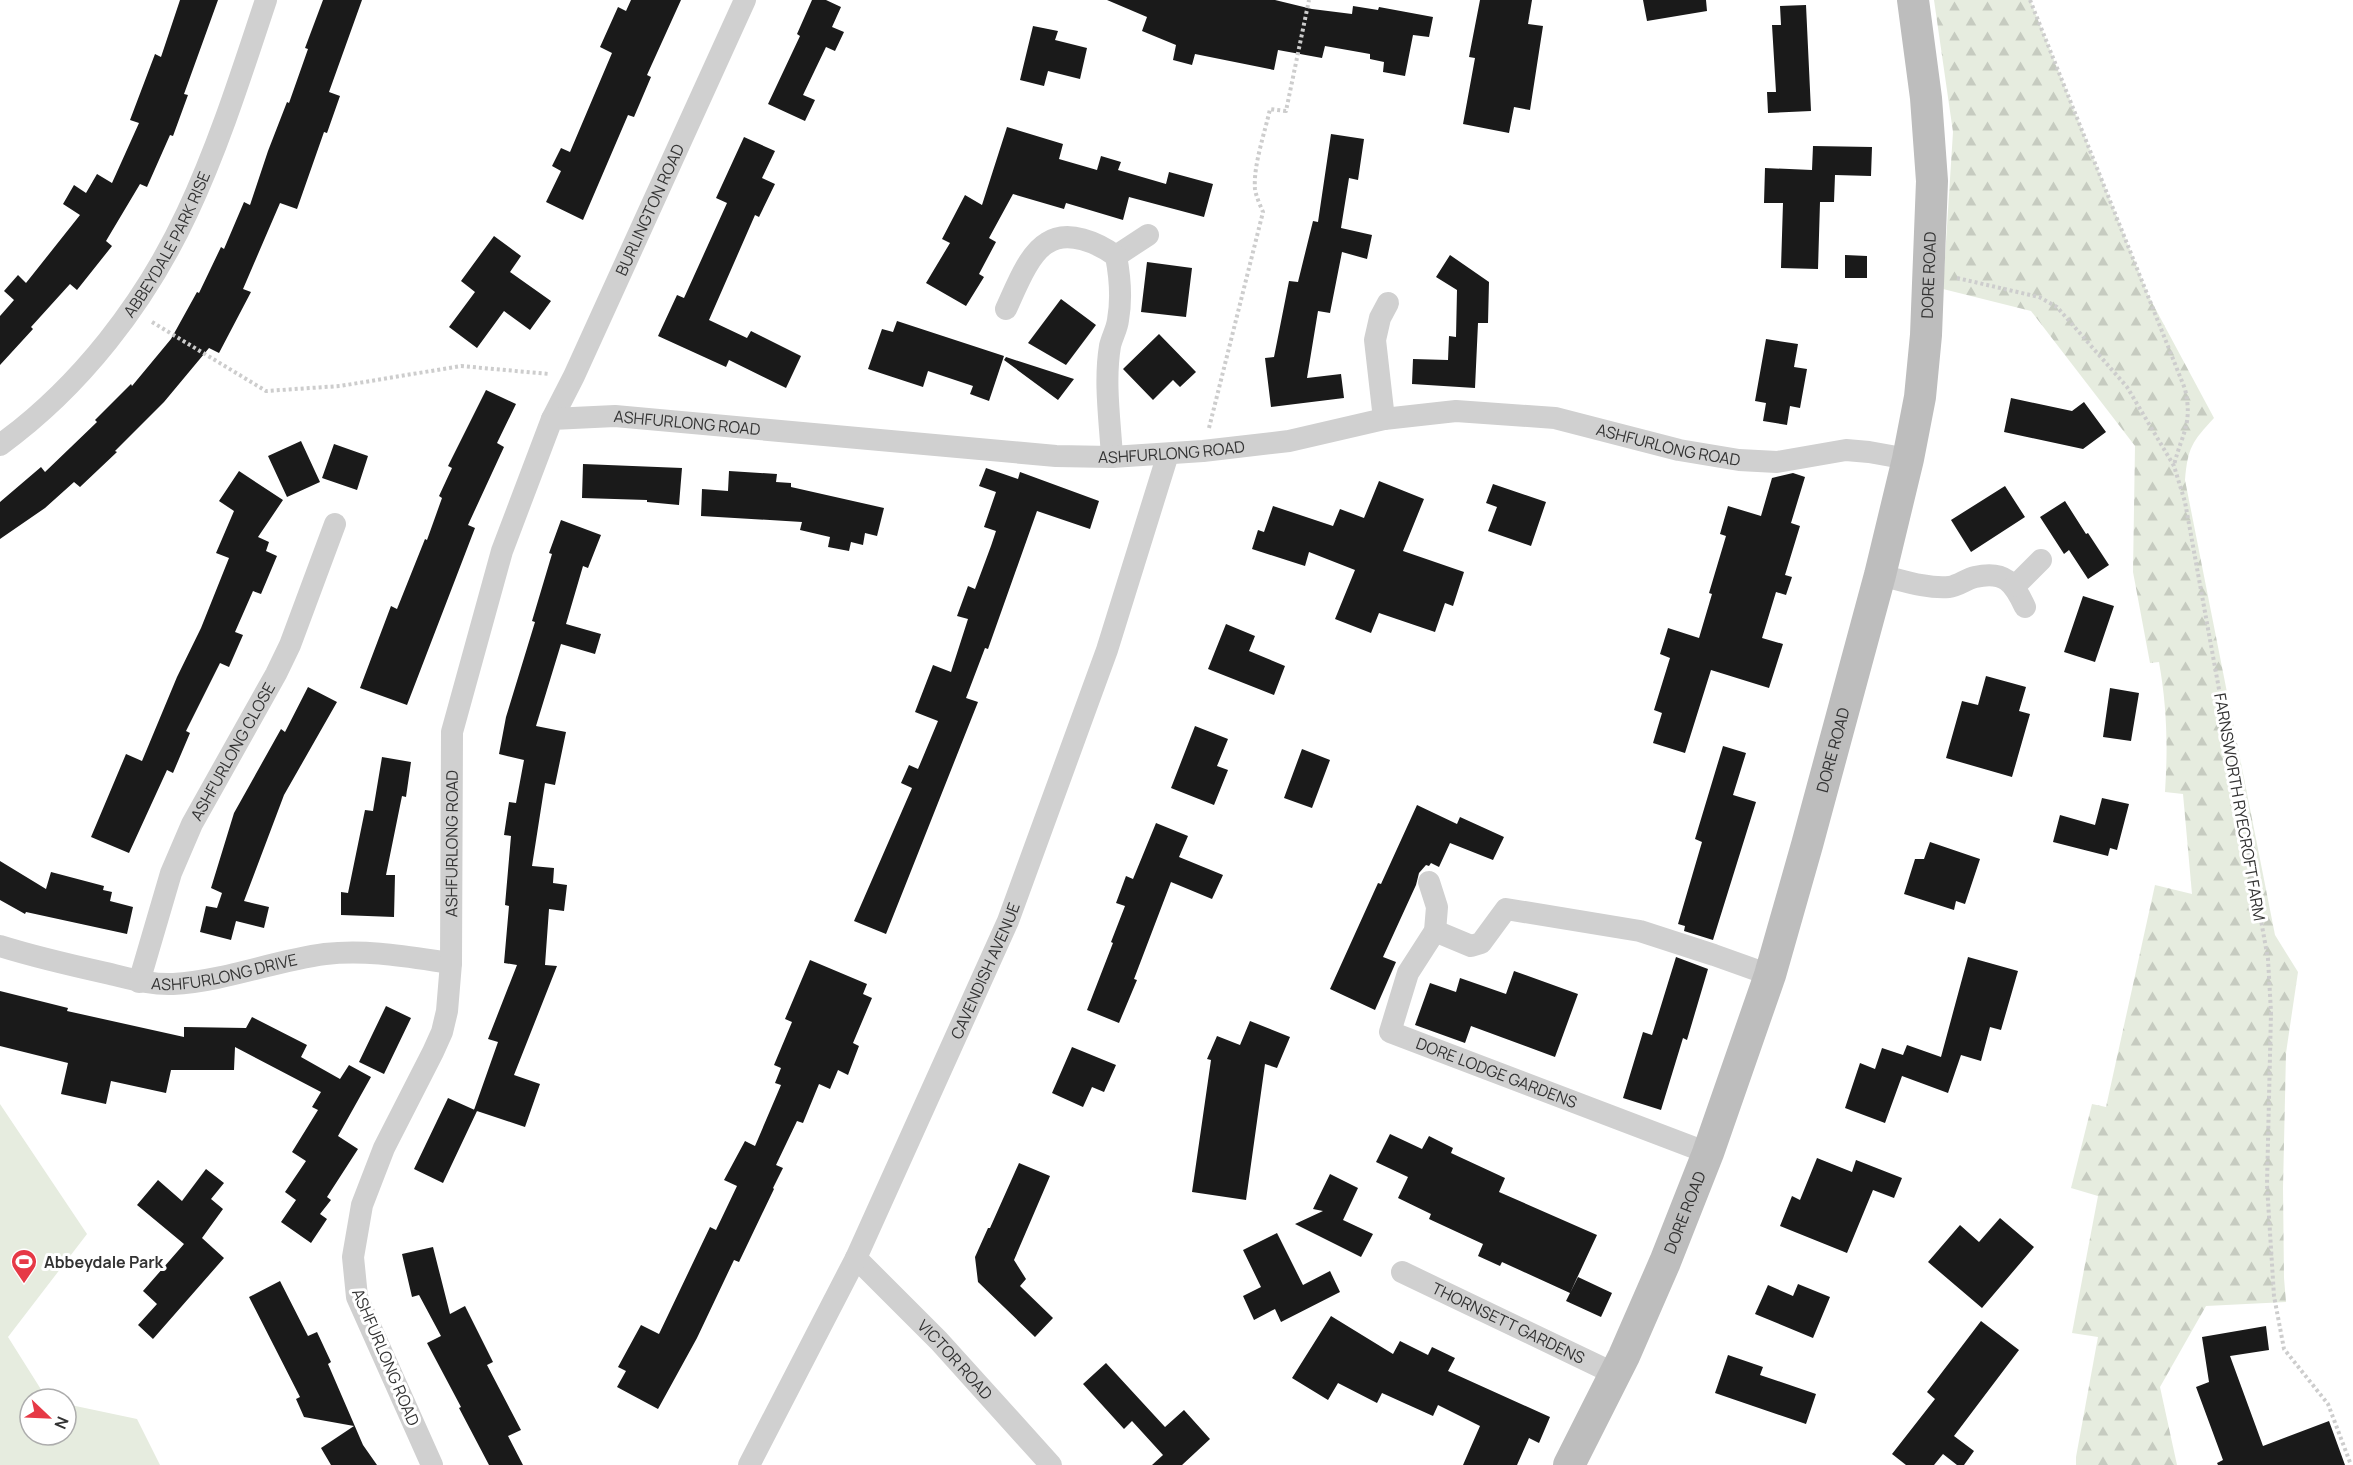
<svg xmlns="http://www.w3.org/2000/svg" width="2353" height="1465" font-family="Manrope,sans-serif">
  <defs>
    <pattern id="forest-firs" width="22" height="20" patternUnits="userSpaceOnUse" patternTransform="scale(1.5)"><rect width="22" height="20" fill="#e6ecdf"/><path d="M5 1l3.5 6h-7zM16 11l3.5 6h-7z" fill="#c6cbc0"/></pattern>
  </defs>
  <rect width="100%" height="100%" fill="#fff"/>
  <path fill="url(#forest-firs)" d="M 1934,0 L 2030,0 L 2148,295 L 2214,418 C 2192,442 2188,447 2185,480 L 2275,935 L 2298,972 L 2286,1053 L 2283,1188 L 2284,1278 L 2286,1302 L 2206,1306 L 2160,1387 L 2177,1465 L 2076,1465 L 2076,1457 L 2098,1337 L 2072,1333 L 2098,1196 L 2071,1188 L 2092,1104 L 2106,1107 L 2155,885 L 2192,894 L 2183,794 L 2165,792 C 2168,746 2167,707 2159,662 L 2150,663 L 2133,572 L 2135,446 L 2031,311 L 1943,289 L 1953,132 Z"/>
  <path fill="#e6ecdf" d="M 0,1104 L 87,1234 L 8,1337 L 47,1399 L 30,1399 L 30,1435 L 66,1435 L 66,1404 L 137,1419 L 160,1465 L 0,1465 Z"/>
  <path fill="#1a1a1a" d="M 180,0 L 218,0 L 184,94 L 188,95 L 173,136 L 170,135 L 147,187 L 140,184 L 106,241 L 112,246 L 77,290 L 70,284 L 31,327 L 33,329 L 0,365 L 0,316 L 14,300 L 4,291 L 18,275 L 26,283 L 80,215 L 63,204 L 74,185 L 86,193 L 97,174 L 112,183 L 139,123 L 130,120 L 155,54 L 161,57 Z
    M 323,0 L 362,0 L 329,92 L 340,96 L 327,133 L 324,132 L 297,209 L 280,203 L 243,289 L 251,292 L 219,353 L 209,348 L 164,402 L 115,451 L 117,452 L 80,487 L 74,482 L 45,508 L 0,539 L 0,502 L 41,467 L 45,472 L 97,422 L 95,420 L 131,384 L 132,386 L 171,339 L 197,292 L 199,293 L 221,247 L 224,249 L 244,202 L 250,205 L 268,151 L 287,102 L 289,103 L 308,49 L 305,48 Z
    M 631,0 L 681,0 L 647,75 L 651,77 L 634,117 L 628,115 L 583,220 L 546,202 L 561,171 L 552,166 L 561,148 L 570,152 L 612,53 L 600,47 L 618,7 L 626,11 Z
    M 812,0 L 826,0 L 841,7 L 832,27 L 844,32 L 835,51 L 826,47 L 803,95 L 815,100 L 805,121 L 768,104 L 800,36 L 797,34 Z
    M 1107,0 L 1275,0 L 1312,9 L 1352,14 L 1353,6 L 1378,10 L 1379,7 L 1433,17 L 1429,37 L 1413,35 L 1405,76 L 1383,72 L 1384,62 L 1370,59 L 1370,54 L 1325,46 L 1322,58 L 1278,50 L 1274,70 L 1195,54 L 1192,65 L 1173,60 L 1176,45 L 1142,31 L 1147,17 Z
    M 1480,0 L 1532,0 L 1528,24 L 1543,26 L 1530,110 L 1514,107 L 1509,133 L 1463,124 L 1475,58 L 1469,57 Z
    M 1643,0 L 1706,0 L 1707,11 L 1647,21 Z
    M 1806,5 L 1811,111 L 1768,113 L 1767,92 L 1776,92 L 1772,25 L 1781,25 L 1780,6 Z
    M 1033,26 L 1058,31 L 1055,40 L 1087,48 L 1080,79 L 1048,71 L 1044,86 L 1020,80 Z
    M 1007,127 L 1063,144 L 1059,159 L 1097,170 L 1101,156 L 1121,162 L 1118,170 L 1166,184 L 1169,172 L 1213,184 L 1204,217 L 1129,197 L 1123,220 L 1066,203 L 1064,209 L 1013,194 L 989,238 L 996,242 L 979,274 L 984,277 L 966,306 L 926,283 L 950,243 L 942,239 L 965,195 L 982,205 Z
    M 1331,134 L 1364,139 L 1358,180 L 1349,178 L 1341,228 L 1372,235 L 1367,259 L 1342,252 L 1330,313 L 1318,311 L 1307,378 L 1341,374 L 1344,398 L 1271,407 L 1265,358 L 1274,357 L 1289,281 L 1298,282 L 1313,221 L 1318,222 Z
    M 744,137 L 775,151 L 762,178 L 775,184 L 759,217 L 755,215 L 709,320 L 747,338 L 751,331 L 801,356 L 786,388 L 729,360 L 726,367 L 658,336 L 677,295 L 684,298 L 727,203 L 716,198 Z
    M 1813,146 L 1872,147 L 1871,176 L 1835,175 L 1834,202 L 1820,202 L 1818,269 L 1781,268 L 1783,203 L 1764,203 L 1765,168 L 1812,170 Z
    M 494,236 L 521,256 L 510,272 L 551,301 L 530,330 L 504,311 L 477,348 L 449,327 L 475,292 L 461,281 Z
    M 1450,255 L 1489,282 L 1488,323 L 1478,323 L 1475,388 L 1412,384 L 1413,359 L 1448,360 L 1449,336 L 1456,337 L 1457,290 L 1436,277 Z
    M 1845,255 L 1867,256 L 1867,278 L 1845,278 Z
    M 1147,262 L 1192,268 L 1186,317 L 1141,312 Z
    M 1061,299 L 1096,325 L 1066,365 L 1028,343 Z
    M 897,321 L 1004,356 L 989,401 L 970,394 L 973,386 L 928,371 L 923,387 L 868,369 L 882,329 L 893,332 Z
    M 1159,334 L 1196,372 L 1180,387 L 1173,380 L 1153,400 L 1123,369 Z
    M 1766,339 L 1798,344 L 1794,367 L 1807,369 L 1800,408 L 1790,406 L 1787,425 L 1763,421 L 1766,403 L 1755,401 Z
    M 1006,357 L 1074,379 L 1058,400 L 1004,360 Z
    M 486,390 L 516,404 L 497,443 L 504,447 L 468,525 L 475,528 L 407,705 L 360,688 L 391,606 L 397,609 L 425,539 L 427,540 L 442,498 L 439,496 L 452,468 L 448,466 Z
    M 2011,398 L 2072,411 L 2084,402 L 2106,432 L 2083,449 L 2004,432 Z
    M 301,441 L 320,482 L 287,497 L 268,456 Z
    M 334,444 L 368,456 L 357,490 L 322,478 Z
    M 583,464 L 682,468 L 679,505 L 647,502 L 647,500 L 582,498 Z
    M 986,468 L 1018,479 L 1020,472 L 1099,501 L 1090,529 L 1037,511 L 988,649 L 985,648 L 966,698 L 978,702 L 886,934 L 854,921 L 912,788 L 901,783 L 909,765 L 918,769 L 938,721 L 915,712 L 933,665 L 951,672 L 968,619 L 957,616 L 968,586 L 975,589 L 991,546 L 996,531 L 984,527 L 996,492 L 979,486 Z
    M 239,471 L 283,500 L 258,537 L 269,542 L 266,551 L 277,556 L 261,594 L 253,591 L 235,632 L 243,635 L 229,667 L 220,663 L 186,731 L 190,733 L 173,773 L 167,770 L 129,853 L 91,837 L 126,754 L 142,761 L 177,677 L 201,628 L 229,558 L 216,553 L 234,511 L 219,501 Z
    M 729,471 L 777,474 L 776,482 L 791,483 L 791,487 L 884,508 L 877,536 L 865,533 L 863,545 L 851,542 L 849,551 L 828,547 L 830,537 L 800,530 L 802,522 L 701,516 L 702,489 L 728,491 Z
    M 1793,473 L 1805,477 L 1791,523 L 1800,526 L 1785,575 L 1792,577 L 1786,595 L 1776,592 L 1762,638 L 1783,644 L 1769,688 L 1711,670 L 1685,753 L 1653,743 L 1662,713 L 1654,710 L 1670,658 L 1660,654 L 1668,628 L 1699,638 L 1712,594 L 1709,593 L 1726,536 L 1720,534 L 1728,506 L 1761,516 L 1772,478 Z
    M 1379,481 L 1424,499 L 1403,551 L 1464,572 L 1453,606 L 1445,603 L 1435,632 L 1379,613 L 1371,633 L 1335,619 L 1355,570 L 1309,552 L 1305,566 L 1252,549 L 1258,530 L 1264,532 L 1273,506 L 1333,526 L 1340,509 L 1364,518 Z
    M 1493,484 L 1546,502 L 1531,546 L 1488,531 L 1497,507 L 1486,503 Z
    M 2005,486 L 2025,517 L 1971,552 L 1951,520 Z
    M 2065,501 L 2086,534 L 2088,533 L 2109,565 L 2088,579 L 2069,550 L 2064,554 L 2040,517 Z
    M 561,520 L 601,535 L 588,568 L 583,566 L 566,624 L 601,634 L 595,654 L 561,644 L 536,726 L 566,732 L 555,785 L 545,783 L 532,866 L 554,868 L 553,883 L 567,885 L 564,911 L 549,909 L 545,965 L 557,966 L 514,1075 L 540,1084 L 525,1127 L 474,1110 L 498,1042 L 488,1039 L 517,965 L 504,963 L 509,906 L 505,905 L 511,836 L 504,835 L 509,802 L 516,803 L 524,760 L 499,754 L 506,717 L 535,622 L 532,621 L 552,554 L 549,553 Z
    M 2083,596 L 2114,606 L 2095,662 L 2064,652 Z
    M 1226,624 L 1255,636 L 1249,651 L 1285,666 L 1274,695 L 1208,669 Z
    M 1986,676 L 2026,687 L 2019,711 L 2030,714 L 2012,777 L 1946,758 L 1962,701 L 1978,705 Z
    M 308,687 L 337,702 L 284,795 L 244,901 L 269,907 L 264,928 L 236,921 L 231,940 L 200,932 L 206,906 L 217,908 L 222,893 L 211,888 L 234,813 L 281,729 L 285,732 Z
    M 2110,688 L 2139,693 L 2131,741 L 2103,737 Z
    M 1195,726 L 1228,739 L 1217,766 L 1228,770 L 1214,805 L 1171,788 Z
    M 1723,746 L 1746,753 L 1733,795 L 1756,802 L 1713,940 L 1684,931 L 1685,926 L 1678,924 L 1702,842 L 1695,839 Z
    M 1302,749 L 1330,760 L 1312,808 L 1284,798 Z
    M 382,757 L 411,762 L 406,797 L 402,796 L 386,875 L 395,875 L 394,917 L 341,915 L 341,892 L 348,893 L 365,810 L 373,811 Z
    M 2102,798 L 2129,804 L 2117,850 L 2110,848 L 2108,856 L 2053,842 L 2060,815 L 2095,825 Z
    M 1417,805 L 1457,824 L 1460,817 L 1504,837 L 1493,860 L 1450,843 L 1439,867 L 1431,863 L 1429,866 L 1426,865 L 1419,873 L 1416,885 L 1383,957 L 1396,962 L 1375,1010 L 1330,989 L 1378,883 L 1381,884 Z
    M 1156,823 L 1188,836 L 1179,857 L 1223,875 L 1212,899 L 1171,882 L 1134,979 L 1137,980 L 1119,1023 L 1087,1010 L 1113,943 L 1111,942 L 1125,906 L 1116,903 L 1126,876 L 1133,879 Z
    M 1930,842 L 1980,859 L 1965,904 L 1956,901 L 1954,910 L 1904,894 L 1915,859 L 1924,859 Z
    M 0,861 L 46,889 L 51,872 L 104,886 L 103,890 L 112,892 L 110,901 L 133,907 L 127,934 L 26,912 L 25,914 L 0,900 Z
    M 1676,957 L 1708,969 L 1687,1040 L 1683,1038 L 1661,1110 L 1623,1098 L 1643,1032 L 1652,1035 Z
    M 1968,957 L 2018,971 L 2001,1030 L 1990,1027 L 1981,1061 L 1961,1055 L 1948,1093 L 1902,1076 L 1885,1123 L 1845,1108 L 1860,1063 L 1875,1069 L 1882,1048 L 1903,1055 L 1907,1045 L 1941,1057 Z
    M 810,960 L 867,984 L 863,994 L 872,998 L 853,1043 L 859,1046 L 848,1075 L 838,1070 L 830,1089 L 819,1084 L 803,1123 L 797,1121 L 776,1165 L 783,1168 L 773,1188 L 774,1189 L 739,1262 L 734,1260 L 697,1338 L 658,1409 L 617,1387 L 626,1371 L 618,1367 L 641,1325 L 659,1334 L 710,1227 L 716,1230 L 737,1186 L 724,1180 L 745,1141 L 755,1146 L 781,1085 L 775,1083 L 781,1068 L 774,1065 L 792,1022 L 785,1019 Z
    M 1514,971 L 1578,994 L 1555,1057 L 1471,1026 L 1465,1043 L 1415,1025 L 1430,983 L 1456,992 L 1460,978 L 1506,994 Z
    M 0,991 L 68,1008 L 67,1011 L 184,1037 L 184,1027 L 246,1028 L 252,1017 L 307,1045 L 301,1057 L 340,1079 L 349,1065 L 371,1077 L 338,1136 L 358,1149 L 327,1197 L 331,1200 L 320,1214 L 327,1219 L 311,1243 L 281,1222 L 296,1200 L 285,1192 L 306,1161 L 292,1152 L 318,1110 L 312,1107 L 321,1092 L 235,1047 L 234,1070 L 171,1070 L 166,1093 L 111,1081 L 106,1104 L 61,1094 L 68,1063 L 0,1046 Z
    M 386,1006 L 411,1018 L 384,1074 L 359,1062 Z
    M 1250,1021 L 1290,1037 L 1277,1068 L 1265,1064 L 1246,1200 L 1192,1192 L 1211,1060 L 1207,1059 L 1217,1036 L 1240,1045 Z
    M 1072,1047 L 1116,1065 L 1104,1092 L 1092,1087 L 1083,1107 L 1052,1093 Z
    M 448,1098 L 477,1111 L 443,1183 L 414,1169 Z
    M 1390,1134 L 1422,1149 L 1429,1136 L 1453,1148 L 1451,1153 L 1505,1178 L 1499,1192 L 1597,1235 L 1570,1293 L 1502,1262 L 1500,1266 L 1478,1256 L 1483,1244 L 1429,1219 L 1431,1214 L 1398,1198 L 1408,1177 L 1376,1162 Z
    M 1817,1158 L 1852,1172 L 1856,1160 L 1902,1178 L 1894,1198 L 1873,1190 L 1847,1253 L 1780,1226 L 1792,1196 L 1800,1200 Z
    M 1019,1163 L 1050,1176 L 1014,1260 L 1026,1279 L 1020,1286 L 1053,1318 L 1035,1337 L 978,1282 L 975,1257 L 988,1228 L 990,1228 Z
    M 206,1169 L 224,1183 L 211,1199 L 223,1209 L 202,1238 L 224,1258 L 153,1339 L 138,1325 L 157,1304 L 143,1291 L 184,1244 L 137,1205 L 158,1180 L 182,1201 Z
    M 1330,1174 L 1358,1188 L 1343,1220 L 1373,1234 L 1361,1257 L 1295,1224 L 1323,1211 L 1313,1209 Z
    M 2000,1218 L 2034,1247 L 1982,1308 L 1928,1262 L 1960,1225 L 1979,1242 Z
    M 1277,1233 L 1303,1285 L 1330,1271 L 1340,1292 L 1281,1322 L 1275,1309 L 1254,1320 L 1243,1296 L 1261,1287 L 1243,1250 Z
    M 433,1247 L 450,1314 L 465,1306 L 493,1362 L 487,1365 L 521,1430 L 508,1436 L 523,1465 L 489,1465 L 459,1408 L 461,1407 L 427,1343 L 441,1336 L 419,1295 L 412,1297 L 402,1254 Z
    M 1578,1277 L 1612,1293 L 1601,1317 L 1566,1301 Z
    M 280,1281 L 308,1336 L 317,1332 L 331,1362 L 328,1364 L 363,1445 L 377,1465 L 331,1465 L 321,1448 L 354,1426 L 304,1417 L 296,1399 L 300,1397 L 249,1297 Z
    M 1798,1284 L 1830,1297 L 1813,1338 L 1755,1314 L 1768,1285 L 1793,1296 Z
    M 1331,1316 L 1393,1354 L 1400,1341 L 1428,1355 L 1432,1347 L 1455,1358 L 1448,1371 L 1550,1417 L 1539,1443 L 1529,1438 L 1517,1465 L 1463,1465 L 1480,1426 L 1438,1405 L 1433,1416 L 1382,1393 L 1377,1403 L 1338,1383 L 1328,1400 L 1292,1378 Z
    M 1981,1321 L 2019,1350 L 1954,1436 L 1974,1451 L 1964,1465 L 1957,1465 L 1943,1454 L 1934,1465 L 1906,1465 L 1892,1454 L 1935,1399 L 1927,1392 Z
    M 2266,1326 L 2269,1350 L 2230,1356 L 2263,1446 L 2329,1421 L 2345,1465 L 2218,1465 L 2217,1463 L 2223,1460 L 2196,1387 L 2209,1382 L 2202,1337 Z
    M 1728,1355 L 1763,1367 L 1760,1375 L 1816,1394 L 1806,1424 L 1715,1393 Z
    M 1106,1363 L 1165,1427 L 1184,1410 L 1210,1439 L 1182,1465 L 1152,1465 L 1163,1455 L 1132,1421 L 1124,1429 L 1083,1384 Z"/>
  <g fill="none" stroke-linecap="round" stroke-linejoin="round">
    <path stroke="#cdcdcd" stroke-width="4" stroke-dasharray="3 3" stroke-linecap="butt" d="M 2030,0 L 2185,389 C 2193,424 2182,433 2174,465
      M 1957,278 L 2039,297 L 2057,307 L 2127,387 L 2174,466 L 2185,502 L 2268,959 L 2271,1012 L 2267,1185 L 2274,1296 L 2284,1349 L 2328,1404 L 2351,1465
      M 152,322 L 266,391 L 340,386 L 461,366 L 549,374
      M 1209,428 L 1263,212 C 1260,205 1256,196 1255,189 C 1253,166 1265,132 1270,109 L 1286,111 L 1309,0"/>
    <g stroke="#d0d0d0" stroke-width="22">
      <path d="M 1116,256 L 1148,235"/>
      <path d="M 1006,309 C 1015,290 1028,254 1047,243 C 1068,229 1098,243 1116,256 C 1120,277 1122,298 1118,320 C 1117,329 1112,337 1110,346 C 1104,382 1110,421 1112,457"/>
      <path id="s1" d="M 552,419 L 574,376 L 745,0"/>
      <path d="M 1384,419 L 1375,340 L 1380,318 L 1388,303"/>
      <path id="s2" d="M 0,445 C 80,387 145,303 187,213 C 219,145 242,72 266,0"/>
      <path d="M 1880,575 C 1901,580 1927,589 1949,587 C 1958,586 1966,579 1975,577 C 2005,570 2014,583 2025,607"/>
      <path d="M 2015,586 L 2041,560"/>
      <path id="s3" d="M 1429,882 L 1437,907 L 1435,931 L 1408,973 L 1390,1032 L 1708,1153"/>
      <path d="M 1435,931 L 1471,946 L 1481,943 L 1506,909 L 1640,931 L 1714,955 L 1770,975"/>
      <path id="s4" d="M 0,946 C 35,957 70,965 106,973 C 128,978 150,985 173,984 C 225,981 273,961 325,954 C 367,949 409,957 451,963"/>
      <path id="s5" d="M 139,982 L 171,873 L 192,824 L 276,674 L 290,645 L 335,524"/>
      <path id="s6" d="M 856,1258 L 939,1341 L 1051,1465"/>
      <path id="s7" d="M 1402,1272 L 1615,1374"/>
      <path id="s8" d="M 432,1465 L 357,1297 L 353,1257 L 362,1205 L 384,1148 L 433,1052 L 442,1032 L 447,1011 L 451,963 L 452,732 L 502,551 L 552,419 L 615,416 L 1056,456 L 1112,457 L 1203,451 L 1289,441 L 1384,419 L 1456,411 L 1555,418 L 1679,450 L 1739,460 L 1777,462 L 1846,450 L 1869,452 L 1908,459"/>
      <path id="s9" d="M 749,1465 L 856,1258 L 1008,921 L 1107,650 L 1168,454"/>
    </g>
    <path stroke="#bdbdbd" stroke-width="32" id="s10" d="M 1569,1465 L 1624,1356 L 1665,1262 L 1708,1153 L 1770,975 L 1807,845 L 1880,575 L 1908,459 L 1920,397 L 1926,335 L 1932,181 L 1926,98 L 1913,0"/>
  </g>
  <defs>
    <symbol id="stadium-pin" viewBox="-11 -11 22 30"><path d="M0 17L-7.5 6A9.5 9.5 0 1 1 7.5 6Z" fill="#e63946" stroke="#fff"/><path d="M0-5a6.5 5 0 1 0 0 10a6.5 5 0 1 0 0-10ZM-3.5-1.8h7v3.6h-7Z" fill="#fff"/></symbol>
  </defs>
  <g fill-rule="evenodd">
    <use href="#stadium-pin" x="9" y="1247" width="30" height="40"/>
  </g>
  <g text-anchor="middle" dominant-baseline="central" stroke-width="6" stroke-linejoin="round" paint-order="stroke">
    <g font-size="16" fill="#333" stroke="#fff">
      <text stroke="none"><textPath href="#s1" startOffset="231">BURLINGTON ROAD</textPath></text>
      <text stroke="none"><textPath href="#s2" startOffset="264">ABBEYDALE PARK RISE</textPath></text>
      <text stroke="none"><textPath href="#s10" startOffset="1250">DORE ROAD</textPath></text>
      <text stroke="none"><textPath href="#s8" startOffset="1233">ASHFURLONG ROAD</textPath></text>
      <text stroke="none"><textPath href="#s8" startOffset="2223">ASHFURLONG ROAD</textPath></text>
      <text stroke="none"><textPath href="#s8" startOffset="1719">ASHFURLONG ROAD</textPath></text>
      <text stroke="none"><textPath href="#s5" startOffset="250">ASHFURLONG CLOSE</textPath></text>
      <text stroke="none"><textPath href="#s10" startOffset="764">DORE ROAD</textPath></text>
      <text transform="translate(2240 807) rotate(80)">FARNSWORTH RYECROFT FARM</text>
      <text stroke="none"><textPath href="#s8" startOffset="657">ASHFURLONG ROAD</textPath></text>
      <text stroke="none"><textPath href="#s4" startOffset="230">ASHFURLONG DRIVE</textPath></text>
      <text stroke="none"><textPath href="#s9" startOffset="548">CAVENDISH AVENUE</textPath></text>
      <text stroke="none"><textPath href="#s3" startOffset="276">DORE LODGE GARDENS</textPath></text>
      <text stroke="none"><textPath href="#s10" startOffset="278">DORE ROAD</textPath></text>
      <text stroke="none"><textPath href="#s7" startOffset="118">THORNSETT GARDENS</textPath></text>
      <text transform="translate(386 1357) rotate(67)">ASHFURLONG ROAD</text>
      <text stroke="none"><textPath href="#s6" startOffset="142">VICTOR ROAD</textPath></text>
    </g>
    <g font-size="16" font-weight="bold" fill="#333" stroke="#fff" text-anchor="start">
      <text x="44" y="1262">Abbeydale Park</text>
    </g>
  </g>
  <g transform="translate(48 1417) rotate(113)"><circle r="28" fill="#ffffff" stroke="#adadad" stroke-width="1.5"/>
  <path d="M0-4.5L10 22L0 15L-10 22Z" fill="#e63946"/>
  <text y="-9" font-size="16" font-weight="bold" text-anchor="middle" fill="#333333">N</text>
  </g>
</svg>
